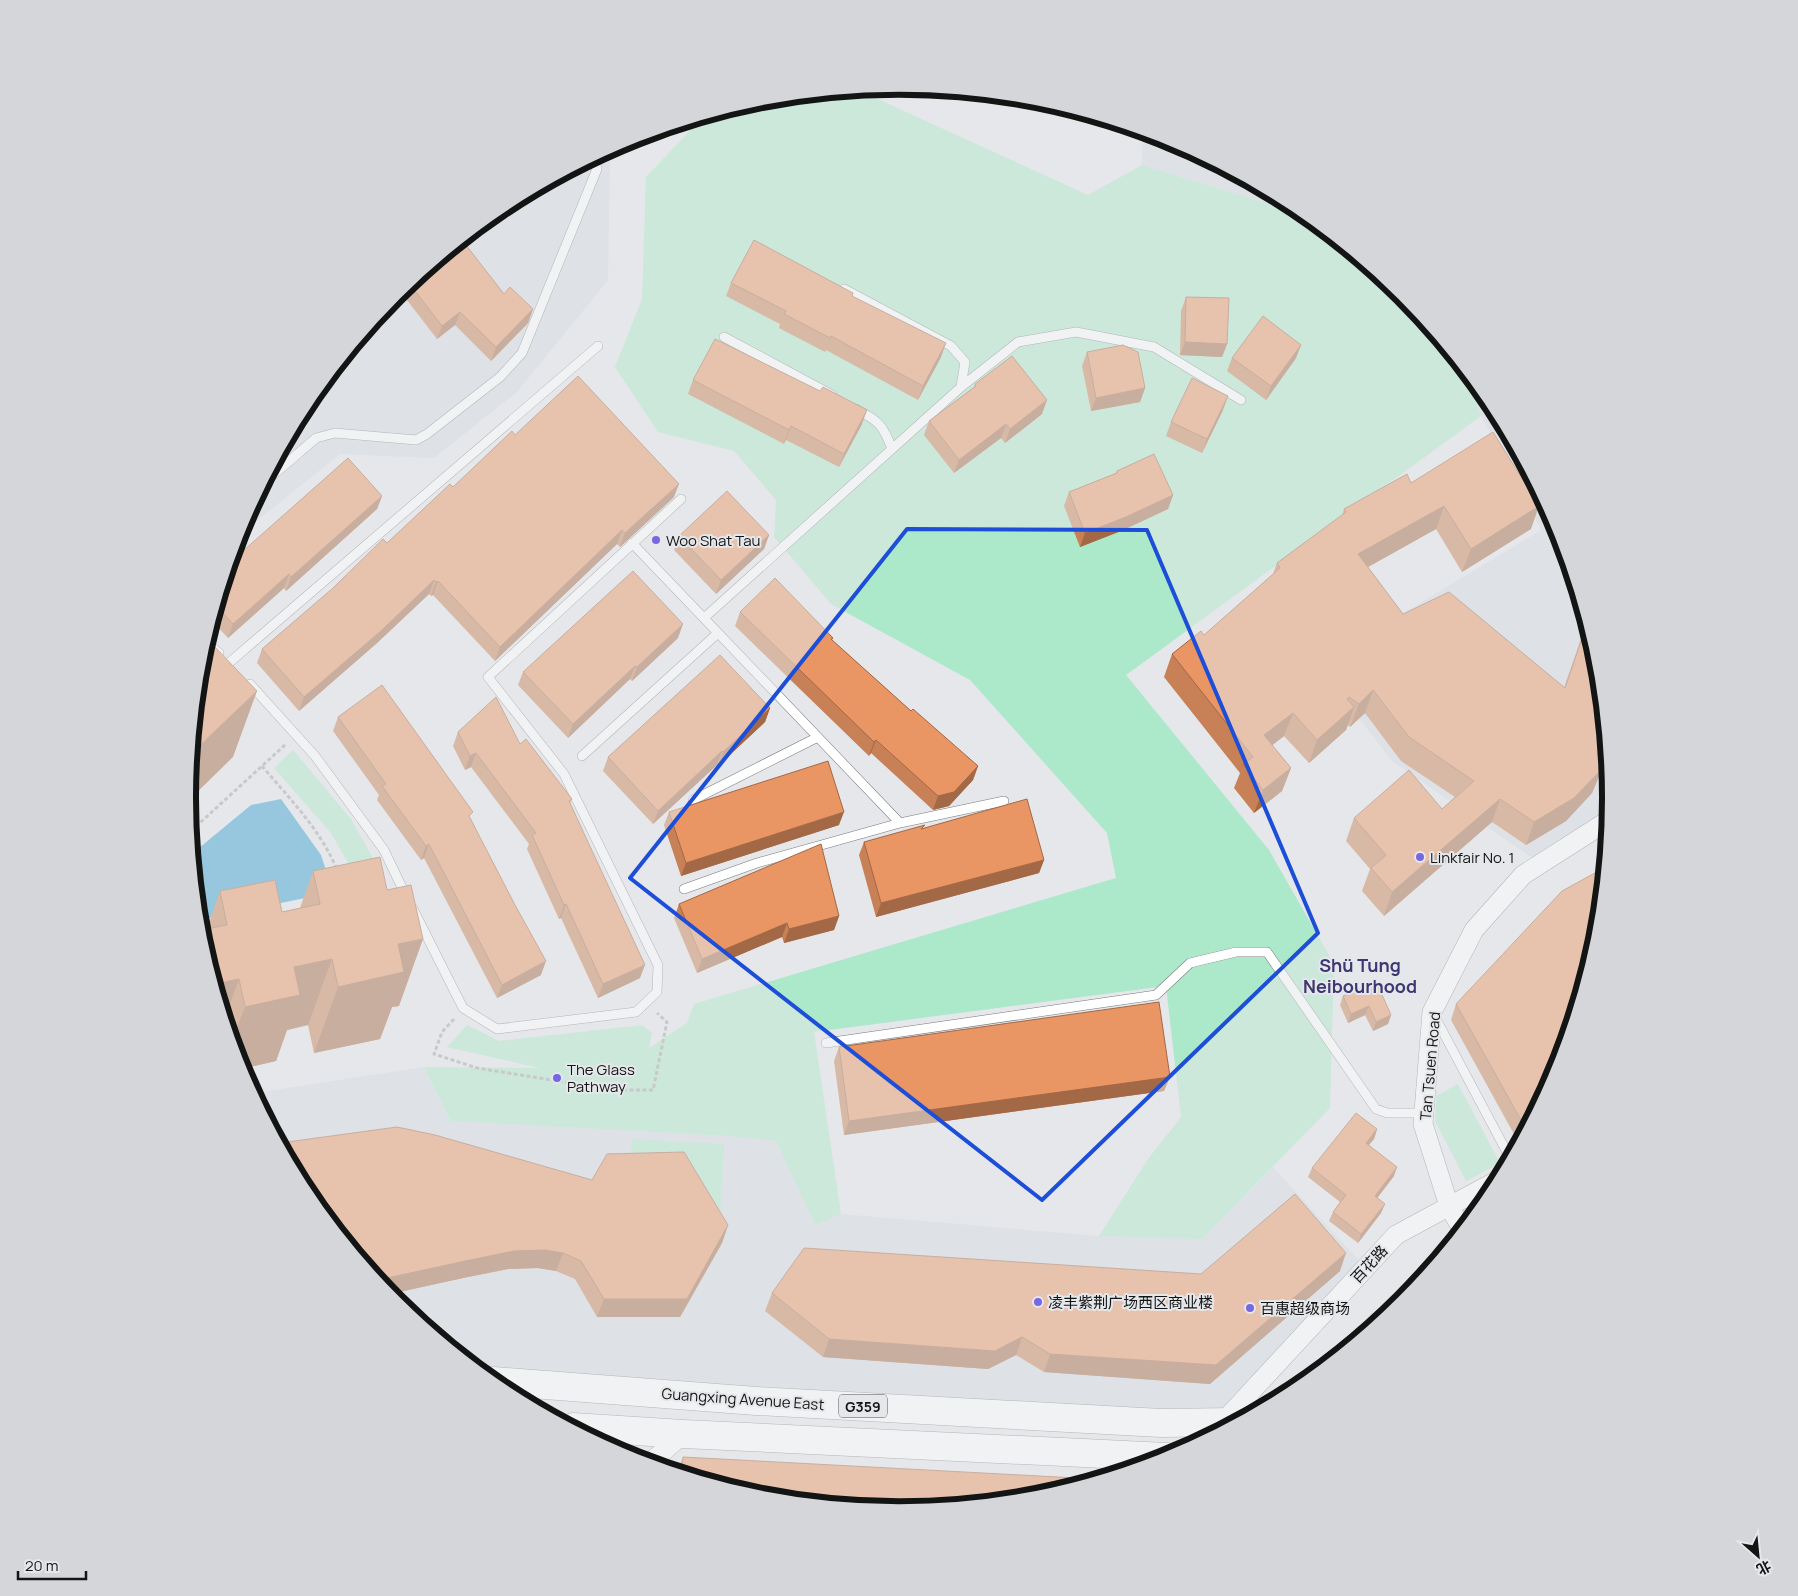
<svg xmlns="http://www.w3.org/2000/svg" width="1798" height="1596" font-family="Manrope,'Noto Sans SC',sans-serif">
  <rect width="100%" height="100%" fill="#e5e7ea"/>
  <path fill="#d4dae3" d="M 1143,132 L 1172,141 L 1295,206 L 1401,293 L 1273,205 L 1142,165 Z
    M 605,152 L 610,159 L 608,280 L 517,392 L 434,458 L 340,454 L 239,535 L 242,525 L 307,402 L 396,295 L 504,206 Z
    M 1464,370 L 1491,403 L 1557,526 L 1597,659 L 1611,798 L 1609,820 L 1541,864 L 1392,761 L 1318,665 L 1541,530 L 1481,416 Z
    M 424,1067 L 451,1121 L 727,1136 L 776,1141 L 815,1225 L 841,1214 L 1099,1236 L 1202,1239 L 1273,1167 L 1366,1268 L 1223,1422 L 493,1381 L 396,1301 L 307,1193 L 254,1093 Z"/>
  <path fill="#ace8ca" d="M 858,90 L 1088,195 L 1142,165 L 1273,205 L 1402,295 L 1464,370 L 1481,416 L 1126,675 L 1269,850 L 1334,964 L 1330,1108 L 1202,1239 L 1099,1236 L 1148,1159 L 1181,1117 L 1166,986 L 814,1032 L 841,1214 L 815,1225 L 776,1141 L 727,1136 L 451,1121 L 424,1067 L 540,1068 L 447,1047 L 467,1025 L 499,1041 L 642,1025 L 652,1033 L 649,1048 L 687,1023 L 694,1004 L 1116,878 L 1107,833 L 970,680 L 831,604 L 774,537 L 776,500 L 734,451 L 658,432 L 615,367 L 642,299 L 646,177 L 702,118 L 760,100 Z
    M 293,750 L 351,819 L 386,882 L 364,891 L 331,833 L 274,768 Z
    M 1458,1084 L 1500,1163 L 1466,1181 L 1435,1121 L 1436,1096 Z
    M 632,1139 L 724,1144 L 719,1243 L 626,1239 Z"/>
  <path fill="#36a1d3" d="M 281,799 L 321,855 L 331,885 L 315,896 L 199,920 L 193,853 L 251,805 Z"/>
  <g fill="none" stroke-linecap="round" stroke-linejoin="round">
    <defs>
      <path id="service" d="M 844,289 L 951,346 L 965,362 L 961,387
        M 724,337 L 832,395
        M 856,409 C 879,421 883,425 892,449
        M 265,482 L 316,438 L 335,433 L 416,440 L 427,434 L 500,377 L 522,353 L 597,169 L 594,158
        M 632,543 L 900,823
        M 704,618 L 961,387 L 1018,342 L 1076,332 L 1154,347 L 1241,400
        M 206,642 L 219,653
        M 230,662 L 598,346
        M 250,684 L 315,756 L 384,850 L 407,898
        M 582,756 L 718,633
        M 693,800 L 818,737
        M 684,889 L 757,863 L 900,823 L 1004,801
        M 413,909 L 463,1008 L 497,1029 L 636,1012 L 657,992 L 658,965 L 564,774 L 488,677 L 681,499
        M 1435,1017 L 1510,1158
        M 826,1043 L 1156,995 L 1190,963 L 1236,952 L 1267,952 L 1376,1109 L 1387,1113 L 1424,1113"/>
      <path id="minor" d="M 1462,1229 L 1449,1206 L 1423,1124 L 1432,1012 L 1474,930 L 1523,875 L 1609,820
        M 1223,1422 L 1396,1235 L 1498,1180
        M 650,1463 L 683,1434"/>
      <path id="trunk" d="M 493,1381 L 756,1401 L 1161,1423 L 1234,1422
        M 573,1427 L 683,1434 L 1167,1457"/>
    </defs>
    <use href="#service" stroke="#787a7c" stroke-width="10"/>
    <use href="#minor" stroke="#787a7c" stroke-width="20"/>
    <use href="#trunk" stroke="#787a7c" stroke-width="29"/>
    <path stroke="#a2a4a6" stroke-width="3" stroke-dasharray="4 2.5" stroke-linecap="butt" d="M 262,766 C 289,798 321,830 337,870
      M 191,831 L 286,744
      M 454,1019 L 442,1032 L 434,1054 L 477,1068 L 614,1090 L 653,1090 L 667,1022 L 657,1013"/>
    <use href="#service" stroke="#fff" stroke-width="9"/>
    <use href="#minor" stroke="#fff" stroke-width="19"/>
    <use href="#trunk" stroke="#fff" stroke-width="28"/>
  </g>
  <path fill="#c88056" d="M 462,240 L 504,294 L 533,309 L 528,323 L 491,361 L 455,325 L 437,339 L 400,291 Z
    M 731,283 L 852,296 L 941,357 L 918,400 L 826,350 L 825,352 L 779,328 L 780,324 L 726,296 Z
    M 1186,297 L 1227,344 L 1222,357 L 1180,355 L 1181,311 Z
    M 1087,352 L 1145,388 L 1140,402 L 1091,411 L 1082,366 Z
    M 1232,358 L 1296,358 L 1266,400 L 1227,371 Z
    M 693,380 L 862,424 L 839,467 L 786,440 L 784,444 L 688,394 Z
    M 975,384 L 1042,414 L 1005,443 L 1001,438 L 954,473 L 924,435 L 929,421 L 974,387 Z
    M 1223,410 L 1202,453 L 1166,436 L 1171,422 Z
    M 515,435 L 674,497 L 620,547 L 617,544 L 495,661 L 433,595 L 431,596 L 429,594 L 377,643 L 299,711 L 257,663 L 262,649 Z
    M 1117,471 L 1173,495 L 1168,509 L 1121,531 L 1080,547 L 1064,506 L 1069,492 L 1116,473 Z
    M 1411,483 L 1531,529 L 1462,572 L 1436,529 L 1368,567 L 1403,614 L 1564,688 L 1586,624 L 1597,659 L 1607,758 L 1592,793 L 1566,821 L 1526,845 L 1492,822 L 1384,916 L 1362,891 L 1370,869 L 1346,841 L 1354,818 L 1442,809 L 1455,797 L 1401,761 L 1365,713 L 1350,727 L 1348,725 L 1346,730 L 1309,763 L 1284,736 L 1272,745 L 1291,768 L 1282,791 L 1254,813 L 1234,788 L 1240,773 L 1164,677 L 1172,654 L 1204,635 L 1273,574 L 1277,563 L 1342,516 L 1344,509 Z
    M 382,496 L 377,509 L 286,591 L 284,588 L 228,638 L 212,621 L 233,553 L 243,551 Z
    M 769,535 L 764,549 L 716,594 L 674,550 L 679,536 Z
    M 740,612 L 833,638 L 832,640 L 911,711 L 978,766 L 973,780 L 949,806 L 933,810 L 871,753 L 869,756 L 735,626 Z
    M 678,638 L 632,681 L 630,679 L 568,738 L 518,685 L 523,672 Z
    M 770,708 L 765,722 L 718,766 L 717,765 L 653,824 L 603,771 L 608,757 Z
    M 338,717 L 471,819 L 541,975 L 497,998 L 424,858 L 421,860 L 377,800 L 379,795 L 333,731 Z
    M 458,732 L 520,744 L 572,799 L 570,803 L 640,978 L 598,998 L 561,918 L 559,919 L 527,849 L 529,844 L 471,767 L 465,770 L 453,746 Z
    M 669,812 L 839,825 L 681,876 L 664,825 Z
    M 924,828 L 1044,860 L 1039,873 L 876,917 L 859,855 L 864,842 Z
    M 313,871 L 399,1006 L 392,1007 L 380,1039 L 314,1053 L 308,1025 L 287,1030 L 276,1061 L 241,1069 L 201,937 L 201,930 L 207,929 L 220,891 L 282,912 L 300,908 Z
    M 679,904 L 839,916 L 834,930 L 784,943 L 782,937 L 697,973 L 674,918 Z
    M 1597,937 L 1515,1136 L 1451,1020 L 1456,1004 Z
    M 1343,996 L 1391,1015 L 1388,1024 L 1373,1031 L 1365,1015 L 1348,1023 L 1340,1005 Z
    M 839,1047 L 1170,1077 L 1164,1091 L 844,1135 L 834,1061 Z
    M 1377,1129 L 1374,1139 L 1369,1145 L 1394,1176 L 1377,1198 L 1381,1213 L 1358,1243 L 1329,1221 L 1333,1212 L 1340,1202 L 1308,1177 L 1312,1168 Z
    M 307,1193 L 728,1225 L 722,1243 L 680,1317 L 597,1317 L 575,1279 L 556,1271 L 538,1268 L 508,1269 L 463,1278 L 390,1294 Z
    M 1340,1271 L 1210,1384 L 1044,1372 L 1016,1355 L 988,1369 L 823,1357 L 765,1311 L 772,1293 L 1201,1274 Z
    M 683,1457 L 760,1496 L 677,1471 Z"/>
  <path fill="#a36846" d="M 533,309 L 528,323 L 491,361 L 496,347 Z
    M 460,312 L 455,325 L 437,339 L 442,326 Z
    M 1185,342 L 1227,344 L 1222,357 L 1180,355 Z
    M 946,343 L 941,357 L 918,400 L 923,386 Z
    M 1301,345 L 1296,358 L 1266,400 L 1271,386 Z
    M 1145,388 L 1140,402 L 1091,411 L 1096,398 Z
    M 1228,396 L 1223,410 L 1202,453 L 1207,439 Z
    M 1047,400 L 1042,414 L 1005,443 L 1010,429 Z
    M 867,410 L 862,424 L 839,467 L 844,454 Z
    M 1006,424 L 1001,438 L 954,473 L 959,460 Z
    M 791,426 L 786,440 L 784,444 L 789,430 Z
    M 679,484 L 674,497 L 620,547 L 625,533 Z
    M 1173,495 L 1168,509 L 1121,531 L 1080,547 L 1085,533 Z
    M 382,496 L 377,509 L 286,591 L 291,577 Z
    M 1444,506 L 1436,529 L 1350,577 L 1358,554 Z
    M 1539,506 L 1531,529 L 1462,572 L 1471,549 Z
    M 622,530 L 617,544 L 495,661 L 500,647 Z
    M 769,535 L 764,549 L 716,594 L 721,580 Z
    M 289,574 L 284,588 L 228,638 L 233,624 Z
    M 434,580 L 429,594 L 377,643 L 299,711 L 304,697 Z
    M 438,581 L 433,595 L 431,596 L 436,582 Z
    M 683,624 L 678,638 L 632,681 L 637,667 Z
    M 635,666 L 630,679 L 568,738 L 573,724 Z
    M 1373,690 L 1365,713 L 1350,727 L 1359,704 Z
    M 257,691 L 233,757 L 188,801 L 192,753 Z
    M 1349,697 L 1341,719 L 1354,707 L 1346,730 L 1309,763 L 1317,740 Z
    M 770,708 L 765,722 L 718,766 L 723,752 Z
    M 1293,713 L 1284,736 L 1256,758 L 1264,735 Z
    M 876,740 L 871,753 L 869,756 L 874,742 Z
    M 722,751 L 717,765 L 653,824 L 658,811 Z
    M 476,753 L 471,767 L 465,770 L 470,756 Z
    M 1607,756 L 1607,758 L 1592,793 L 1566,821 L 1526,845 L 1534,822 Z
    M 978,766 L 973,780 L 949,806 L 933,810 L 938,796 Z
    M 1291,768 L 1282,791 L 1254,813 L 1263,790 Z
    M 1500,799 L 1492,822 L 1384,916 L 1392,892 Z
    M 844,812 L 839,825 L 681,876 L 686,863 Z
    M 429,844 L 424,858 L 421,860 L 426,846 Z
    M 1044,860 L 1039,873 L 876,917 L 881,903 Z
    M 566,904 L 561,918 L 559,919 L 564,905 Z
    M 839,916 L 834,930 L 784,943 L 789,929 Z
    M 787,923 L 782,937 L 697,973 L 702,959 Z
    M 423,939 L 399,1006 L 392,1007 L 380,1039 L 314,1053 L 338,987 L 398,944 Z
    M 332,959 L 308,1025 L 287,1030 L 276,1061 L 241,1069 L 232,1040 L 245,1007 L 294,967 Z
    M 546,961 L 541,975 L 497,998 L 502,985 Z
    M 645,965 L 640,978 L 598,998 L 603,984 Z
    M 239,979 L 225,1017 L 215,984 Z
    M 1369,1006 L 1365,1015 L 1348,1023 L 1351,1014 Z
    M 1391,1015 L 1388,1024 L 1373,1031 L 1376,1022 Z
    M 1170,1077 L 1164,1091 L 844,1135 L 849,1121 Z
    M 1534,1113 L 1524,1131 L 1515,1136 L 1521,1120 Z
    M 1377,1129 L 1374,1139 L 1363,1152 L 1366,1143 Z
    M 1397,1167 L 1394,1176 L 1371,1206 L 1375,1196 Z
    M 1385,1204 L 1381,1213 L 1358,1243 L 1361,1234 Z
    M 728,1225 L 722,1243 L 680,1317 L 597,1317 L 604,1299 Z
    M 545,1250 L 563,1253 L 556,1271 L 538,1268 L 508,1269 L 463,1278 L 390,1294 L 378,1280 L 470,1260 L 514,1251 Z
    M 1346,1253 L 1340,1271 L 1210,1384 L 1044,1372 L 1050,1354 Z
    M 1022,1337 L 1016,1355 L 988,1369 L 823,1357 L 829,1339 Z"/>
  <path fill="#e99564" stroke="#a36846" d="M 462,240 L 504,294 L 510,287 L 533,309 L 496,347 L 460,312 L 442,326 L 409,283 Z
    M 754,240 L 853,293 L 852,296 L 946,343 L 923,386 L 831,336 L 830,338 L 784,314 L 786,311 L 731,283 Z
    M 1186,297 L 1229,298 L 1227,344 L 1185,342 Z
    M 1263,316 L 1301,345 L 1271,386 L 1232,358 Z
    M 715,339 L 820,391 L 823,387 L 867,410 L 844,454 L 791,426 L 789,430 L 693,380 Z
    M 1123,345 L 1138,352 L 1145,388 L 1096,398 L 1087,352 Z
    M 1012,356 L 1047,400 L 1010,429 L 1006,424 L 959,460 L 929,421 L 976,386 L 975,384 Z
    M 578,376 L 679,484 L 625,533 L 622,530 L 500,647 L 438,581 L 436,582 L 434,580 L 382,630 L 304,697 L 262,649 L 333,588 L 383,539 L 387,543 L 450,484 L 453,487 L 512,431 L 515,435 Z
    M 1192,378 L 1228,396 L 1207,439 L 1171,422 Z
    M 1493,432 L 1539,506 L 1471,549 L 1444,506 L 1358,554 L 1403,614 L 1449,592 L 1565,688 L 1587,624 L 1597,659 L 1607,756 L 1601,770 L 1574,798 L 1534,822 L 1500,799 L 1392,892 L 1371,868 L 1386,855 L 1354,818 L 1409,770 L 1442,809 L 1474,781 L 1409,737 L 1373,690 L 1359,704 L 1349,697 L 1347,699 L 1354,707 L 1317,740 L 1293,713 L 1264,735 L 1291,768 L 1263,790 L 1243,764 L 1253,757 L 1172,654 L 1201,631 L 1204,635 L 1280,568 L 1277,563 L 1346,512 L 1344,509 L 1407,474 L 1411,483 Z
    M 1154,454 L 1173,495 L 1126,517 L 1085,533 L 1069,492 L 1117,473 L 1117,471 Z
    M 348,458 L 382,496 L 291,577 L 289,574 L 233,624 L 217,607 L 233,553 L 240,547 L 243,551 Z
    M 727,491 L 769,535 L 721,580 L 679,536 Z
    M 633,571 L 683,624 L 637,667 L 635,666 L 573,724 L 523,672 Z
    M 775,578 L 833,638 L 831,639 L 911,711 L 913,709 L 978,766 L 954,792 L 938,796 L 876,740 L 874,742 L 740,612 Z
    M 213,645 L 257,691 L 192,753 L 201,659 L 202,655 Z
    M 720,655 L 770,708 L 723,752 L 722,751 L 658,811 L 608,757 Z
    M 382,685 L 473,812 L 469,816 L 515,905 L 546,961 L 502,985 L 429,844 L 426,846 L 382,786 L 386,784 L 338,717 Z
    M 496,697 L 520,744 L 526,739 L 572,799 L 569,801 L 645,965 L 603,984 L 566,904 L 564,905 L 532,835 L 536,833 L 476,753 L 470,756 L 458,732 Z
    M 828,761 L 844,812 L 686,863 L 669,812 Z
    M 1027,799 L 1044,860 L 881,903 L 864,842 L 925,825 L 921,829 Z
    M 821,844 L 839,916 L 789,929 L 787,923 L 702,959 L 679,904 Z
    M 380,857 L 387,890 L 411,885 L 423,939 L 398,944 L 404,972 L 338,987 L 332,959 L 294,967 L 300,995 L 245,1007 L 239,979 L 215,984 L 205,950 L 201,930 L 227,925 L 220,891 L 275,880 L 282,912 L 320,904 L 313,871 Z
    M 1604,868 L 1597,937 L 1556,1071 L 1534,1113 L 1521,1120 L 1456,1004 L 1562,891 Z
    M 1376,981 L 1391,1015 L 1376,1022 L 1369,1006 L 1351,1014 L 1343,996 Z
    M 1159,1002 L 1170,1077 L 849,1121 L 839,1047 Z
    M 1356,1113 L 1377,1129 L 1366,1143 L 1397,1167 L 1375,1196 L 1385,1204 L 1361,1234 L 1333,1212 L 1346,1195 L 1312,1168 Z
    M 397,1127 L 435,1135 L 592,1180 L 607,1154 L 684,1152 L 728,1225 L 687,1299 L 604,1299 L 581,1261 L 563,1253 L 545,1250 L 514,1251 L 470,1260 L 378,1280 L 307,1193 L 280,1143 Z
    M 1295,1194 L 1346,1253 L 1216,1365 L 1050,1354 L 1022,1337 L 995,1351 L 829,1339 L 772,1293 L 804,1248 L 1201,1274 Z
    M 683,1457 L 1095,1479 L 1038,1496 L 899,1510 L 760,1496 L 682,1472 Z"/>
  <path d="M0 0H1798V1596H0ZM 907,529 L 1147,530 L 1318,933 L 1042,1200 L 630,878 Z" fill="#e5e7ea" fill-opacity=".55" fill-rule="evenodd"/>
  <path fill="none" stroke="#1d4ed8" stroke-width="4" stroke-linejoin="round" d="M 907,529 L 1147,530 L 1318,933 L 1042,1200 L 630,878 Z"/>
  <g fill="#7668e3" stroke="#e5e7ea" stroke-width="2">
    <circle cx="656" cy="540" r="5"/>
    <circle cx="1420" cy="857" r="5"/>
    <circle cx="557" cy="1078" r="5"/>
    <circle cx="1038" cy="1302" r="5"/>
    <circle cx="1250" cy="1308" r="5"/>
  </g>
  <g text-anchor="middle" dominant-baseline="central" stroke-width="4" stroke-linejoin="round" paint-order="stroke">
    <rect fill="#e5e7ea" stroke="#525354" stroke-width="1" x="839" y="1394.5" width="48" height="23" rx="4"/>
    <g font-size="14" font-weight="bold" fill="#131414">
      <text x="863" y="1406">G359</text>
    </g>
    <g font-size="15" fill="#131414" stroke="#e5e7ea" text-anchor="start">
      <text x="666" y="540">Woo Shat Tau</text>
      <text x="1430" y="857">Linkfair No. 1</text>
      <text x="567" y="1069">The Glass<tspan x="567" dy="17">Pathway</tspan></text>
      <text x="1048" y="1302">凌丰紫荆广场西区商业楼</text>
      <text x="1260" y="1308">百惠超级商场</text>
    </g>
    <g font-size="15" fill="#131414" stroke="#e5e7ea">
      <text transform="translate(1430 1066) rotate(-85)">Tan Tsuen Road</text>
      <text transform="translate(1369 1264) rotate(-47)">百花路</text>
      <text transform="translate(743 1399) rotate(4)">Guangxing Avenue East</text>
    </g>
    <g font-size="18" font-weight="bold" fill="#3d3773" stroke="#e5e7ea">
      <text x="1360" y="965">Shü Tung<tspan x="1360" dy="21">Neibourhood</tspan></text>
    </g>
  </g>
  <path d="M0 0H1798V1596H0ZM196 798a703 703 0 1 1 1406 0a703 703 0 1 1-1406 0Z" fill="#d4d6d9" fill-rule="evenodd"/>
  <path fill="none" stroke="#131414" stroke-width="6" d="M196 798a703 703 0 1 1 1406 0a703 703 0 1 1-1406 0Z"/>
  <g transform="translate(1758 1556) rotate(153)" stroke="#e5e7ea" stroke-width="4" paint-order="stroke">
  <path d="M0-4L9 19L0 12L-9 19Z" fill="#131414"/>
  <text y="-8" font-size="14" font-weight="bold" text-anchor="middle" fill="#131414">北</text>
  </g>
  <path d="M18 1571v8h68v-8" fill="none" stroke="#131414" stroke-width="2.5"/>
  <text x="25" y="1571" font-size="15" fill="#131414" stroke="#e5e7ea" stroke-width="4" paint-order="stroke">20 m</text>
</svg>
